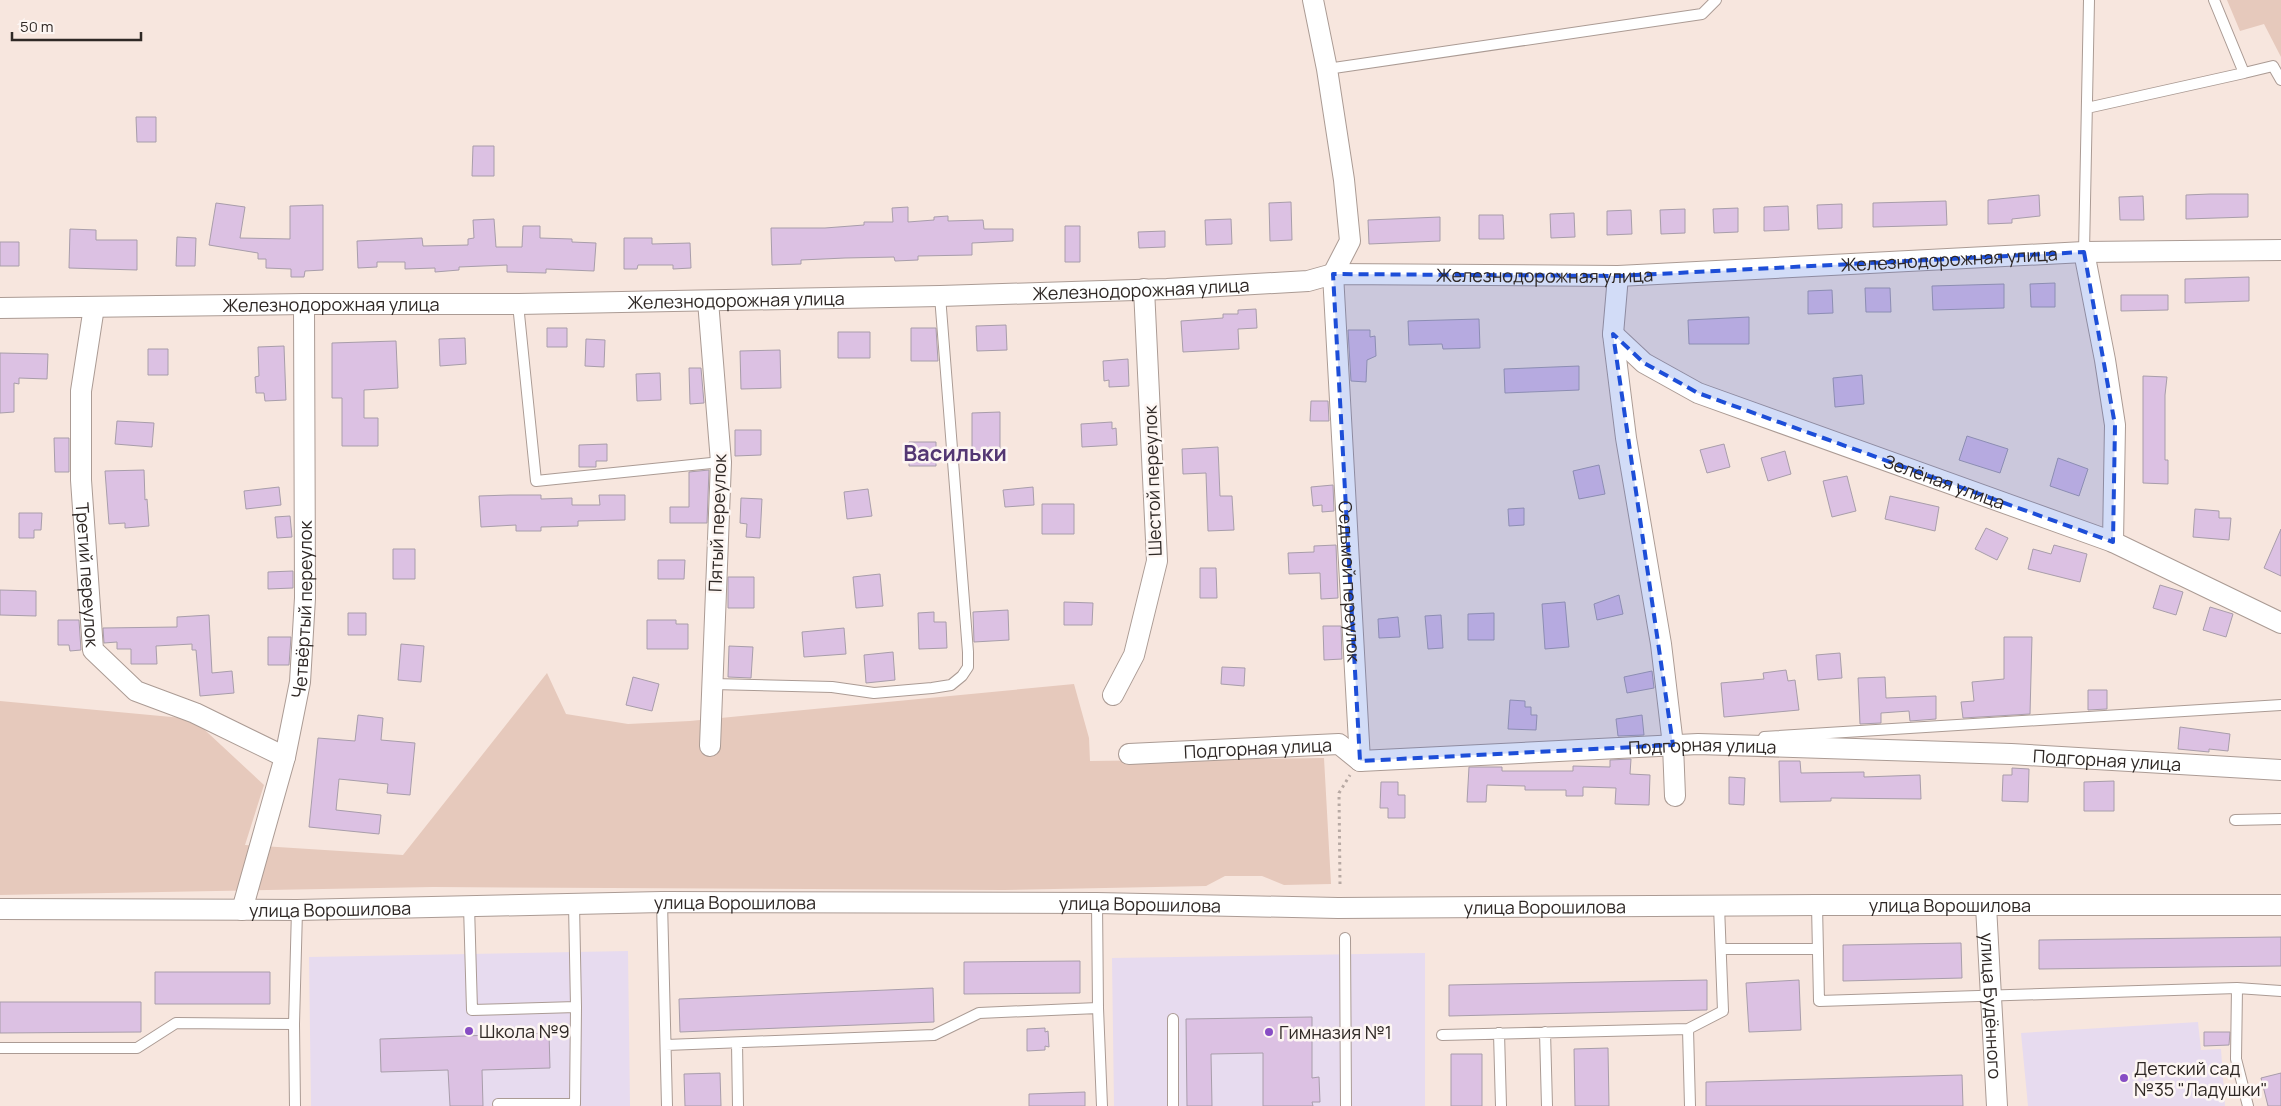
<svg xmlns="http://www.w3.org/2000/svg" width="2281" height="1106" font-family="Manrope,sans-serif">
  <rect width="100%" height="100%" fill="#f7e6de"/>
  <path fill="#e7dbef" d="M 628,951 L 630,1106 L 311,1106 L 309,957 Z
    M 1425,953 L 1425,1106 L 1114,1106 L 1112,958 Z
    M 2198,1022 L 2201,1050 L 2221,1049 L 2225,1106 L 2028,1106 L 2021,1033 Z"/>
  <path fill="#e6c9bc" d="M 2227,0 L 2281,0 L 2281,57 L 2264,24 L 2240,31 Z
    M 547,673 L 566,714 L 628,724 L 690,721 L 1074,684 L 1089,738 L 1090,761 L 1324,758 L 1331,884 L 1284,885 L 1262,876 L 1225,876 L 1206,886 L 1004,890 L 433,887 L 0,895 L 0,701 L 193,719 L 264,785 L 245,845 L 403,855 Z"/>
  <path fill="#dcc1e3" stroke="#a89daa" d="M 136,117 L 156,117 L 156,142 L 137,142 Z
    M 473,146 L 494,146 L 494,176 L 472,176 Z
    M 2210,194 L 2248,194 L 2248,217 L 2186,219 L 2186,195 Z
    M 2039,195 L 2040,216 L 2012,219 L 2012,223 L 1988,224 L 1988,200 Z
    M 2143,196 L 2144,220 L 2120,220 L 2119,197 Z
    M 1946,201 L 1947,225 L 1873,227 L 1873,203 Z
    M 1291,202 L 1292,240 L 1270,241 L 1269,203 Z
    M 216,203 L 245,207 L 240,238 L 290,239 L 290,206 L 323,205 L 323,270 L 305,271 L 304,277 L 291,277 L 291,269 L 266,268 L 266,259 L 258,259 L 258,253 L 209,245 Z
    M 1842,204 L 1842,228 L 1818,229 L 1817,205 Z
    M 1788,206 L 1789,230 L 1764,231 L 1764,207 Z
    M 908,207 L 908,222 L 934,220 L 934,217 L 948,216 L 948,221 L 983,220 L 984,229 L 1013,229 L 1013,241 L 972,243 L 972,255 L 918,256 L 918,260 L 895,261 L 894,257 L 845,258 L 801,260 L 801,264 L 772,265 L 771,228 L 825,228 L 864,225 L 864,222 L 893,222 L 892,208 Z
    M 1738,208 L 1738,232 L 1714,233 L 1713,209 Z
    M 1685,209 L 1685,233 L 1661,234 L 1660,210 Z
    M 1631,210 L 1632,234 L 1607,235 L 1607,211 Z
    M 1574,213 L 1575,237 L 1551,238 L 1550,214 Z
    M 1479,215 L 1503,215 L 1504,239 L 1479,239 Z
    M 1440,217 L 1440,241 L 1369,244 L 1368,220 Z
    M 494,219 L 496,247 L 522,247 L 523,226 L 540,226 L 540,238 L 572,239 L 572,242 L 596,243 L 594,271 L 546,269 L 546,273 L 507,272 L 507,265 L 459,267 L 459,270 L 435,272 L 435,268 L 405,269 L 405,262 L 377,262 L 377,267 L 358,268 L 357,241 L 422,238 L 423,246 L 468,245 L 468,239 L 474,238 L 473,220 Z
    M 1231,219 L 1232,244 L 1206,245 L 1205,220 Z
    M 1065,226 L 1080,226 L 1080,262 L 1065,262 Z
    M 70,229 L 96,230 L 96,240 L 137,240 L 137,270 L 69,268 Z
    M 1165,231 L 1165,247 L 1139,248 L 1138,232 Z
    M 177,237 L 196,238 L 195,266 L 176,266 Z
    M 624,238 L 652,238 L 652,244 L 690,243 L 691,268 L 673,269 L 673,265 L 638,265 L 637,269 L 624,269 Z
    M 0,242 L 19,242 L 19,266 L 0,266 Z
    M 2249,277 L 2249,301 L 2185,303 L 2185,279 Z
    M 2055,283 L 2055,307 L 2031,307 L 2030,284 Z
    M 2004,284 L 2004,308 L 1933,310 L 1932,286 Z
    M 1865,288 L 1890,288 L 1891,312 L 1866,312 Z
    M 1832,290 L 1833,313 L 1808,314 L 1808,291 Z
    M 2121,295 L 2168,295 L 2168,310 L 2121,311 Z
    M 1256,309 L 1257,328 L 1238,329 L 1239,349 L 1183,352 L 1181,321 L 1223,318 L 1223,314 L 1238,314 L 1238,310 Z
    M 1749,317 L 1749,344 L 1689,344 L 1688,320 Z
    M 1479,319 L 1480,348 L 1443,349 L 1442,344 L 1409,345 L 1408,321 Z
    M 1006,325 L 1007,350 L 977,351 L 976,326 Z
    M 547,328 L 567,328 L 567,347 L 547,347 Z
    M 911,328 L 936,328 L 938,361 L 911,361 Z
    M 1348,330 L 1370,330 L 1370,337 L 1375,336 L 1376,356 L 1367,360 L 1366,382 L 1351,381 Z
    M 838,332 L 870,332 L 870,358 L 838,358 Z
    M 465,338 L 466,364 L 440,366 L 439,339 Z
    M 586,339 L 605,340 L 604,367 L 585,366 Z
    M 396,341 L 398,388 L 364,390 L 364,418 L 378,418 L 378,446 L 342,446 L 342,398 L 332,398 L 332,343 Z
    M 284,346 L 286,400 L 265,401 L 264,393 L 256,393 L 255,377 L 259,376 L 258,347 Z
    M 148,349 L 168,349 L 168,375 L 148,375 Z
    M 780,350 L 781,388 L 741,389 L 740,351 Z
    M 0,353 L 48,354 L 47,379 L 19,378 L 19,384 L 14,383 L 14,412 L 0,413 Z
    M 1128,359 L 1129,386 L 1109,387 L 1109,380 L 1104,381 L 1103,361 Z
    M 1579,366 L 1579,390 L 1505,393 L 1504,369 Z
    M 689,368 L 701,368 L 704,403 L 690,404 Z
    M 660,373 L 661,400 L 637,401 L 636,374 Z
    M 1862,375 L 1864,404 L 1835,407 L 1833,378 Z
    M 2143,376 L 2167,377 L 2165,395 L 2165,460 L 2168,460 L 2168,484 L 2143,483 Z
    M 1311,401 L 1328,401 L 1329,421 L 1310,421 Z
    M 1000,412 L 1000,457 L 972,457 L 972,413 Z
    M 117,421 L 154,423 L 152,447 L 115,444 Z
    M 1112,422 L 1112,429 L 1116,428 L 1117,445 L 1082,447 L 1081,424 Z
    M 735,430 L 761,430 L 761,455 L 735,456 Z
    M 1967,436 L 2008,449 L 2000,473 L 1959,460 Z
    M 54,438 L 69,438 L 69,472 L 55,472 Z
    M 909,442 L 936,442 L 936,466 L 909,466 Z
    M 607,444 L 607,461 L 596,461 L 596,467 L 579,467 L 579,445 Z
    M 1724,444 L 1730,467 L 1707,473 L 1700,450 Z
    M 1218,447 L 1220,496 L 1232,496 L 1234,530 L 1208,531 L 1206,473 L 1183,474 L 1182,449 Z
    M 1785,451 L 1791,474 L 1768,481 L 1761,458 Z
    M 2058,458 L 2088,469 L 2079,496 L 2050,486 Z
    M 1599,465 L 1605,494 L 1579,499 L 1573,471 Z
    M 144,470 L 145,500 L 147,499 L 149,526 L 125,528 L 125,523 L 109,524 L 105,471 Z
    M 709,470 L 707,523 L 670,523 L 670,507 L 689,507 L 689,472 Z
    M 1847,476 L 1856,511 L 1832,517 L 1823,481 Z
    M 1333,485 L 1334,511 L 1322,512 L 1322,505 L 1313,506 L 1311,487 Z
    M 279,487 L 281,505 L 246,509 L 244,491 Z
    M 1033,487 L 1034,505 L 1005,507 L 1003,490 Z
    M 868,489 L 872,516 L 847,519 L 844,492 Z
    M 510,495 L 541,495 L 541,499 L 572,498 L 572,505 L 600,505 L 599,495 L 625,495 L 625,520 L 578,521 L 578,526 L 541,527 L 541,531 L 516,531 L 516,525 L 481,527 L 479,496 Z
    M 1890,496 L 1939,507 L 1935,531 L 1885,519 Z
    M 741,498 L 762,499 L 760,538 L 746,537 L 747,524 L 740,523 Z
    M 1042,504 L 1074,504 L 1074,534 L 1042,534 Z
    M 1524,508 L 1524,525 L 1509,526 L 1508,509 Z
    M 2195,509 L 2219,511 L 2219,518 L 2231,518 L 2229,540 L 2193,537 Z
    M 19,513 L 42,513 L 41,530 L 34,530 L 34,538 L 19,538 Z
    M 290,516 L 292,537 L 277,538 L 275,517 Z
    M 1986,528 L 2008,538 L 1997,560 L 1975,549 Z
    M 2281,529 L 2281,576 L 2264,568 Z
    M 1336,545 L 1338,598 L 1321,599 L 1320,573 L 1289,574 L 1288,553 L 1314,552 L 1314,546 Z
    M 2054,545 L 2087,554 L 2080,582 L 2028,569 L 2033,549 L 2051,554 Z
    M 393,549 L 415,549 L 415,579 L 393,579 Z
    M 658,560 L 685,560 L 684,579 L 658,579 Z
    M 1200,568 L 1216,568 L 1217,598 L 1200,598 Z
    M 293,571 L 293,588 L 268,589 L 268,572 Z
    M 880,574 L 883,606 L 856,608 L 853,577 Z
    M 728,577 L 754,577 L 754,608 L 728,608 Z
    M 2160,585 L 2183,592 L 2176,615 L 2153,608 Z
    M 0,590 L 36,591 L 36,616 L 0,615 Z
    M 1619,595 L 1623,614 L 1597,620 L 1594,604 Z
    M 1064,602 L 1093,603 L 1092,625 L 1064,625 Z
    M 1565,602 L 1569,647 L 1545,649 L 1542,604 Z
    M 2210,607 L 2233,614 L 2226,637 L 2203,630 Z
    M 1008,610 L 1009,640 L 974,642 L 973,612 Z
    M 934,612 L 934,622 L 946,622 L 947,648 L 919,649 L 918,613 Z
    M 348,613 L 366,613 L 366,635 L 348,635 Z
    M 1494,613 L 1494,640 L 1468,640 L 1468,614 Z
    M 209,615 L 212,673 L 232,671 L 234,693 L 200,696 L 196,650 L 192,650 L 192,644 L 156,646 L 157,664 L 131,664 L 131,649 L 117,649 L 117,642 L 104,643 L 103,628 L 177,627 L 177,617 Z
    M 1441,615 L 1443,648 L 1428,649 L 1425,616 Z
    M 1398,617 L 1400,637 L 1379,638 L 1378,619 Z
    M 58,620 L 79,620 L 81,650 L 70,651 L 69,645 L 58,645 Z
    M 647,620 L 676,620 L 676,624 L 688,624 L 688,649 L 647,649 Z
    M 1323,626 L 1341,626 L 1342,659 L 1324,660 Z
    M 844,628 L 846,654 L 804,657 L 802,632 Z
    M 268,637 L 291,637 L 289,665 L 268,665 Z
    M 2004,637 L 2032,637 L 2030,714 L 1963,718 L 1961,702 L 1974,701 L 1972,682 L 2004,679 Z
    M 401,644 L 424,646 L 421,682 L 398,680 Z
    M 729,646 L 753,647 L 751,678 L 728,677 Z
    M 893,652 L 895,680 L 866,683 L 864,655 Z
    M 1840,653 L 1842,678 L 1818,680 L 1816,655 Z
    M 1222,667 L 1245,668 L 1244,686 L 1221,684 Z
    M 1786,670 L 1788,681 L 1795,680 L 1799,710 L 1724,717 L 1721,683 L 1764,679 L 1763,673 Z
    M 1652,671 L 1654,688 L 1627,693 L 1624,677 Z
    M 633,677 L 659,684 L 652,711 L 626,705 Z
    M 1885,677 L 1886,698 L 1936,696 L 1936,719 L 1910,721 L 1909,711 L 1881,713 L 1881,723 L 1860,724 L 1858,678 Z
    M 2088,690 L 2107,690 L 2107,709 L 2088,710 Z
    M 1510,700 L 1525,701 L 1525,707 L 1531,707 L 1531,715 L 1537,715 L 1536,730 L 1508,729 Z
    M 358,715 L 383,718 L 381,740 L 415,743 L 410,795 L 387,793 L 388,784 L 339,779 L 336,810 L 381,815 L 379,834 L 309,827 L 318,738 L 355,741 Z
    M 1642,715 L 1644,735 L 1618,736 L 1616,719 Z
    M 2180,727 L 2230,734 L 2228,751 L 2209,749 L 2209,752 L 2178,749 Z
    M 1631,759 L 1630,774 L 1650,775 L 1649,805 L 1615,804 L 1616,788 L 1583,787 L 1583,796 L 1566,796 L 1566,790 L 1525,790 L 1525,786 L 1487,785 L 1486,802 L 1467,802 L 1469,767 L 1502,767 L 1502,771 L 1573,771 L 1573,766 L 1610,767 L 1610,760 Z
    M 1779,761 L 1800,761 L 1801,773 L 1864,772 L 1864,777 L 1920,775 L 1921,799 L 1831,798 L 1831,801 L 1780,802 Z
    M 2012,768 L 2029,769 L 2028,802 L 2002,801 L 2003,775 L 2012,775 Z
    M 1729,777 L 1745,778 L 1744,805 L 1729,804 Z
    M 2114,781 L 2114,811 L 2084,811 L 2084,782 Z
    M 1381,782 L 1398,782 L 1398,795 L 1405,795 L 1405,818 L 1388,818 L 1388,808 L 1380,808 Z
    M 2281,937 L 2281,966 L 2039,969 L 2039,940 Z
    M 1961,943 L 1962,978 L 1843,981 L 1843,945 Z
    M 1080,961 L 1080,993 L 964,994 L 964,962 Z
    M 155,972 L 270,972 L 270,1004 L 155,1004 Z
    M 1707,980 L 1707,1010 L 1449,1016 L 1449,985 Z
    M 1799,980 L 1801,1030 L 1749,1032 L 1746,983 Z
    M 933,988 L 934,1022 L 680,1032 L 679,999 Z
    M 0,1002 L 141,1002 L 141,1032 L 0,1033 Z
    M 1312,1017 L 1312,1078 L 1319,1077 L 1320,1102 L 1312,1102 L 1313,1106 L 1263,1106 L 1263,1053 L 1211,1054 L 1212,1106 L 1187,1106 L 1186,1019 Z
    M 1045,1028 L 1045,1032 L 1048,1031 L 1049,1047 L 1045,1046 L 1045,1050 L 1027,1051 L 1027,1029 Z
    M 2204,1032 L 2230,1032 L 2229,1045 L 2204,1046 Z
    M 549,1033 L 550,1068 L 482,1070 L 483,1106 L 450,1106 L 448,1070 L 381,1072 L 380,1039 Z
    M 1608,1048 L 1609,1106 L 1575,1106 L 1574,1049 Z
    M 1451,1054 L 1482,1054 L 1482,1106 L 1451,1106 Z
    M 720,1073 L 721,1106 L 685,1106 L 684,1074 Z
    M 2281,1073 L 2281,1106 L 2268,1106 L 2261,1078 Z
    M 1962,1075 L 1963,1106 L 1706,1106 L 1706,1082 Z
    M 1085,1092 L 1085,1106 L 1029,1106 L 1029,1094 Z"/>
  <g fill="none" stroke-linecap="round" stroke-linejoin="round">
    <defs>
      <path id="lane" d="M 1327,69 L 1702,14 L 1716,0
        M 2244,73 L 2273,66 L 2281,80
        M 2087,108 L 2244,73 L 2214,0
        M 2084,252 L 2089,0
        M 518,304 L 536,481 L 721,462
        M 713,684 L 832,687 L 874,693 L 932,688 L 951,685 L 962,676 L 968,667 L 968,652 L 940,296
        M 1764,737 L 2281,705
        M 2235,820 L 2281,819
        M 662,902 L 667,1106
        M 1097,903 L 1098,1008 L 1102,1106
        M 574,904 L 576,1007
        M 1817,905 L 1819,1001 L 2237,988 L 2281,991
        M 469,906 L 472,1010 L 576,1007 L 575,1104 L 498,1104
        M 1345,938 L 1346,1106
        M 1722,949 L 1818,949
        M 2237,988 L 2236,1059 L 2248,1106
        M 294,1024 L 297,910
        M 1688,1029 L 1690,1106
        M 1545,1032 L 1547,1106
        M 1499,1033 L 1501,1106
        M 1442,1035 L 1688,1029 L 1723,1011 L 1719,906
        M 737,1043 L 738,1106
        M 666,1045 L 934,1035 L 979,1013 L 1098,1008
        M 0,1048 L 137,1048 L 176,1023 L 294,1024 L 295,1106
        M 1173,1106 L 1173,1019"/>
      <g id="street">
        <path id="s1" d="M 1313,0 L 1327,69 L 1344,180 L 1350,241 L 1333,274 L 1360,761"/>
        <path d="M 2084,252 L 2105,360 L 2115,425 L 2113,542"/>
        <path d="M 1618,276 L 1613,334 L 1626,438 L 1661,644 L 1673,745 L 1675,796"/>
        <path d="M 708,301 L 721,462 L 710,746"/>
        <path id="s2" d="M 94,307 L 81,391 L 81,480 L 93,650 L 136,691 L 195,713 L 285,757"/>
        <path id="s3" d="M 0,308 L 304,304 L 518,304 L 940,296 L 1167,289 L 1308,281 L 1333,274 L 1618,276 L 2084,252 L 2281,250"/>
        <path id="s4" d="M 1613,334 L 1644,363 L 1698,393 L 2113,542 L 2281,623"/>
        <path d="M 1113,695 L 1134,655 L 1157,561 L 1144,289"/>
        <path id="s5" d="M 1129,754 L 1339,744 L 1360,761 L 1698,744 L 2011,754 L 2281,770"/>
        <path id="s6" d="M 1986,906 L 1997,1106"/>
        <path id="s7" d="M 0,909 L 297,910 L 662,902 L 1097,903 L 1338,908 L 1817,905 L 2281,905"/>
        <path id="s8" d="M 242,910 L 285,757 L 300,682 L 305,598 L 304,304"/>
      </g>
    </defs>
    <use href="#lane" stroke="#ab9b94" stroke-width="12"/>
    <use href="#street" stroke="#ab9b94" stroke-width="22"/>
    <path stroke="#b7a9a3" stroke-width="3" stroke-dasharray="2.5 4" stroke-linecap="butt" d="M 1340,884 L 1339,793 L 1350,775"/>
    <use href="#lane" stroke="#fff" stroke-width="10"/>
    <use href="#street" stroke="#fff" stroke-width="20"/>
  </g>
  <path fill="#1d4ed8" fill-opacity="0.2" stroke="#1d4ed8" stroke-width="4" stroke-dasharray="10 6" stroke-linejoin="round" d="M 2084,252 L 2115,425 L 2113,542 L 1698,393 L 1644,363 L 1613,334 L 1673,745 L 1360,761 L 1333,274 L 1618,276 Z"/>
  <g fill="#874dc4" stroke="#fdf6f3" stroke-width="2">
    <circle cx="469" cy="1031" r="5"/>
    <circle cx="1269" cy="1032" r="5"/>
    <circle cx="2124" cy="1078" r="5"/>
  </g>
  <g text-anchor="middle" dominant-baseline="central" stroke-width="5" stroke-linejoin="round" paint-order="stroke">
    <g font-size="18" fill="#2f2825" stroke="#fdf6f3">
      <text stroke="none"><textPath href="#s3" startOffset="1951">Железнодорожная улица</textPath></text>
      <text stroke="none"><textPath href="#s3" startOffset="1546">Железнодорожная улица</textPath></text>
      <text stroke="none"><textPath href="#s3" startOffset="1141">Железнодорожная улица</textPath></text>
      <text stroke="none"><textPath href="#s3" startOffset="736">Железнодорожная улица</textPath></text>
      <text stroke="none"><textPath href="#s3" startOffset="331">Железнодорожная улица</textPath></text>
      <text transform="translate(1152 481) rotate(-92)">Шестой переулок</text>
      <text stroke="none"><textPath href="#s4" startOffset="366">Зелёная улица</textPath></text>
      <text transform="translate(717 523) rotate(-88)">Пятый переулок</text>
      <text stroke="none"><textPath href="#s2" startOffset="269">Третий переулок</textPath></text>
      <text stroke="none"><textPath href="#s1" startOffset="589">Седьмой переулок</textPath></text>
      <text stroke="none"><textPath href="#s8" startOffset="308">Четвёртый переулок</textPath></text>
      <text stroke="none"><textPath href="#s5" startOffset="580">Подгорная улица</textPath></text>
      <text stroke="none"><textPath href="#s5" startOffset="129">Подгорная улица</textPath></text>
      <text stroke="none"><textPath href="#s5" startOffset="985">Подгорная улица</textPath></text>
      <text stroke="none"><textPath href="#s7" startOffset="735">улица Ворошилова</textPath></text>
      <text stroke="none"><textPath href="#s7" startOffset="1140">улица Ворошилова</textPath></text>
      <text stroke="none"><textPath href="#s7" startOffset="1950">улица Ворошилова</textPath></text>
      <text stroke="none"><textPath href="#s7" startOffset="1545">улица Ворошилова</textPath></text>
      <text stroke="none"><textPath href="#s7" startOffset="330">улица Ворошилова</textPath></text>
      <text stroke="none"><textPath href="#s6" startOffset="100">улица Будённого</textPath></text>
    </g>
    <g font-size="18" fill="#2f2825" stroke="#fdf6f3" text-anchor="start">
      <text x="479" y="1031">Школа №9</text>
      <text x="1279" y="1032">Гимназия №1</text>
      <text x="2134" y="1068">Детский сад<tspan x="2134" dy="21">№35 "Ладушки"</tspan></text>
    </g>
    <g font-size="22" font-weight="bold" fill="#533773" stroke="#fdf6f3">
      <text x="955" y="453">Васильки</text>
    </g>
  </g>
  <path d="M12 32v8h129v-8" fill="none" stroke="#2f2825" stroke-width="2.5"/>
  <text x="20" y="32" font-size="15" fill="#2f2825" stroke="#fdf6f3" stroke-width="4" paint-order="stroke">50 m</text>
</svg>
